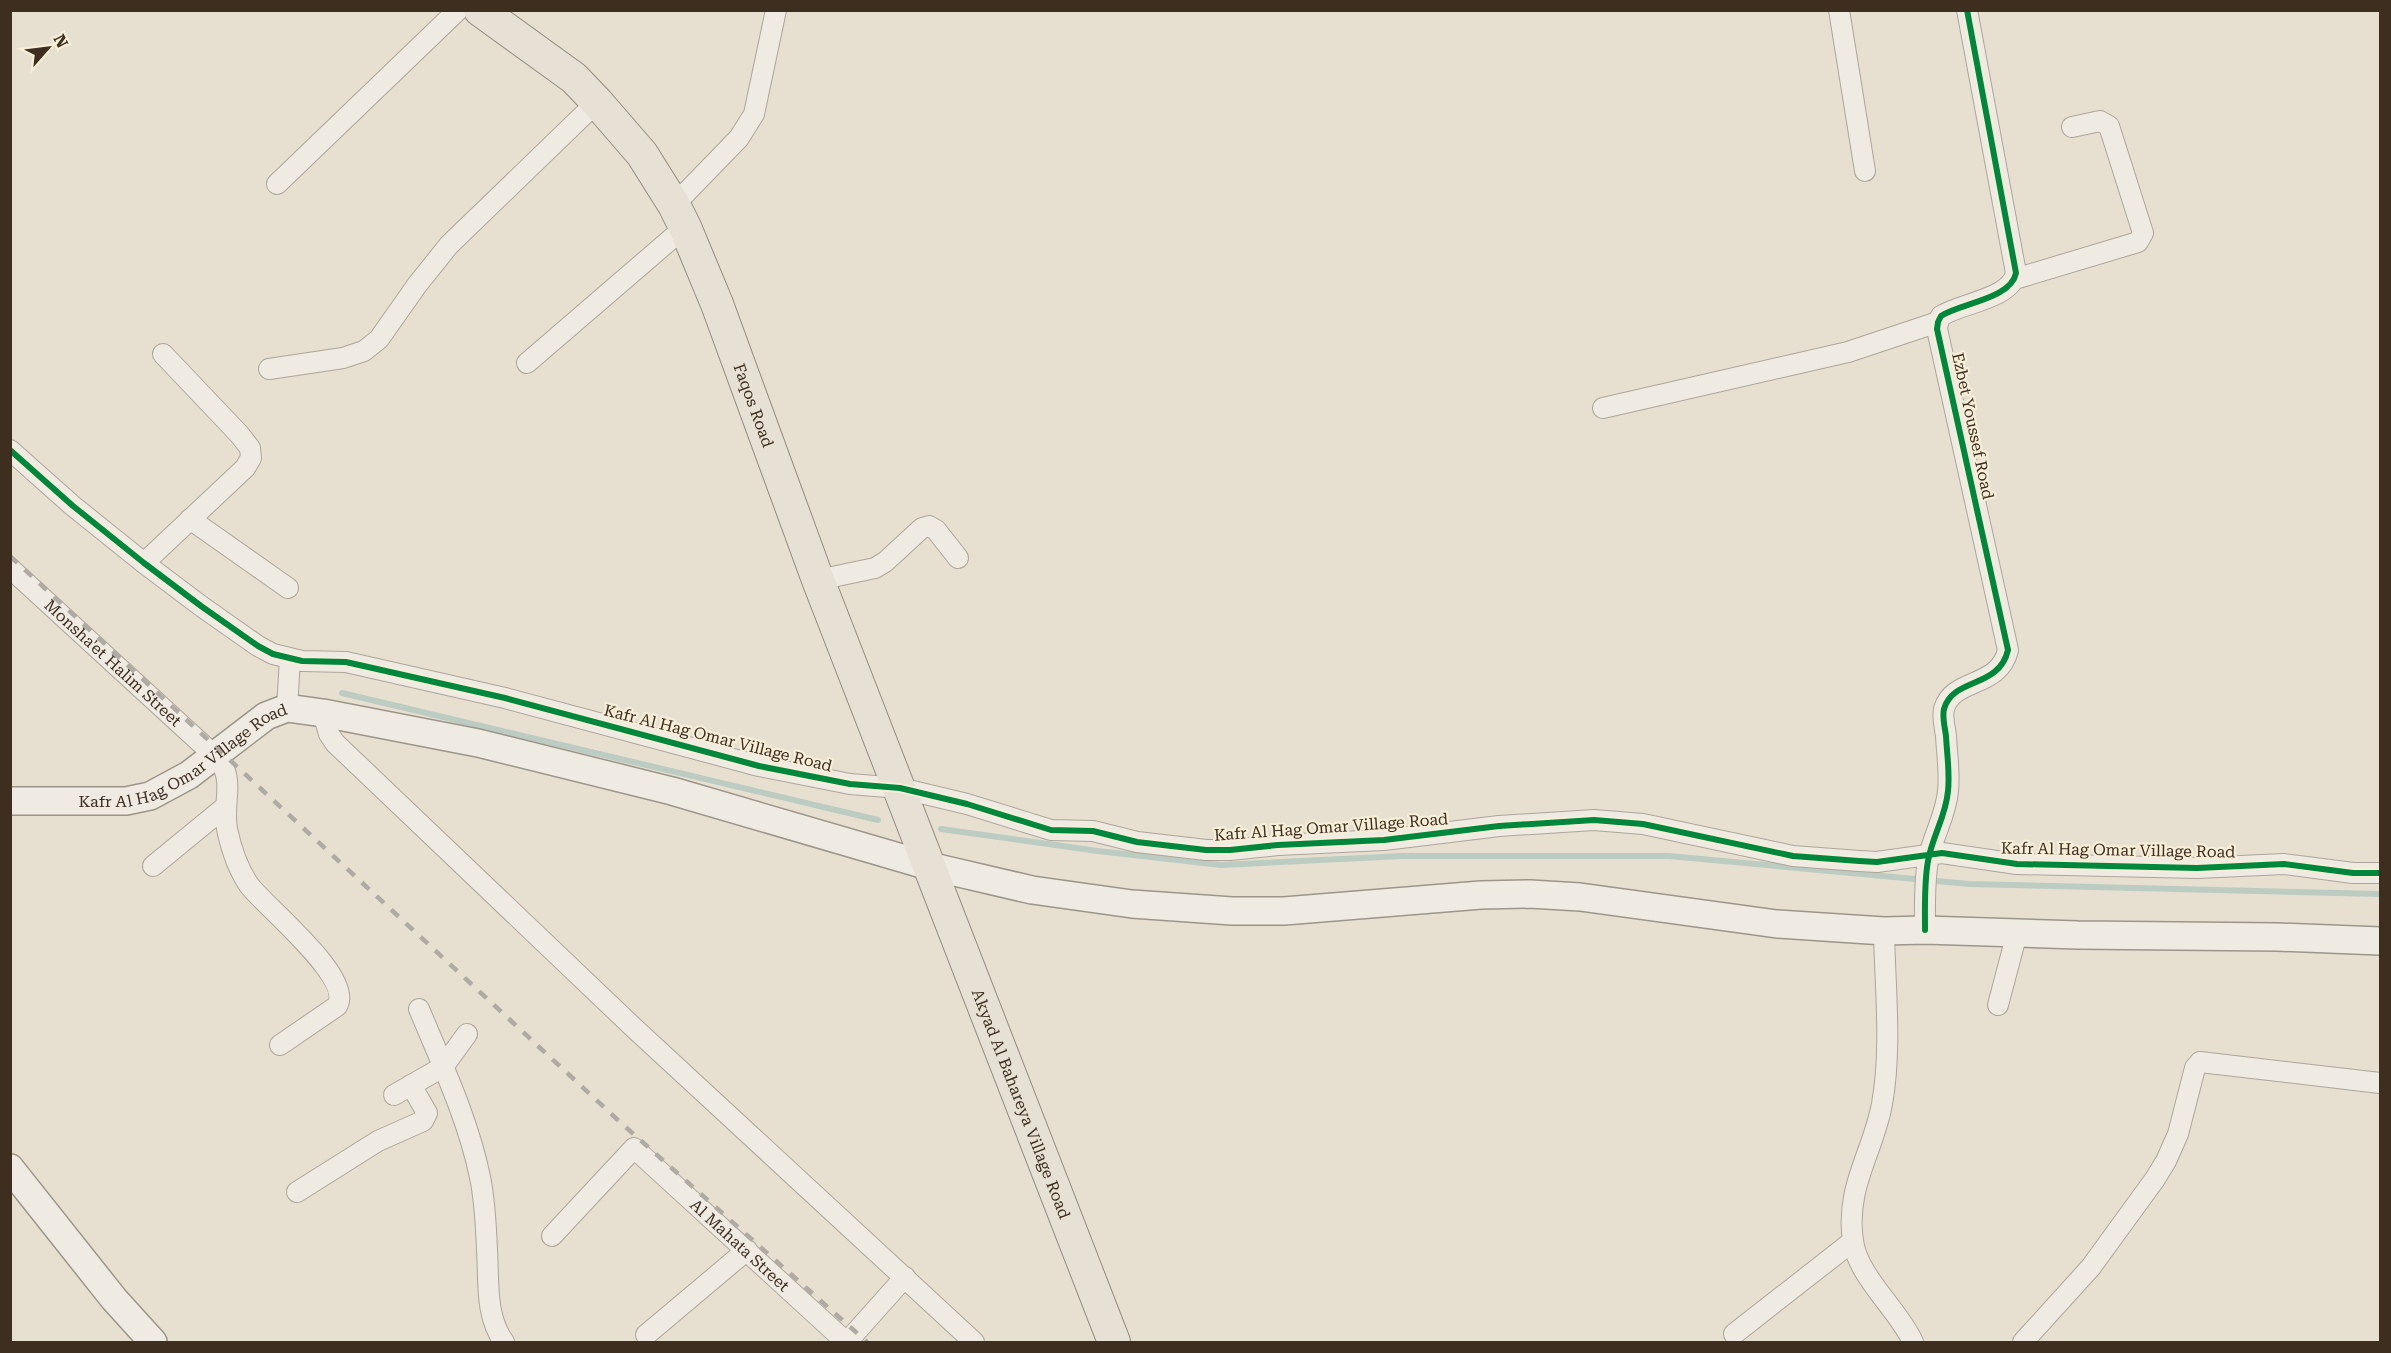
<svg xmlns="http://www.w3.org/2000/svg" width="2391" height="1353" font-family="'Roboto Serif',serif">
  <rect width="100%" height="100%" fill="#e7e0d1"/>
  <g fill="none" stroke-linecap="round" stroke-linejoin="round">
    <path stroke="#bcccc2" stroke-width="6" d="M 342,693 L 878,820
      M 941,829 L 1098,851 L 1221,865 L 1402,856 L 1669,856 L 1969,884 L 2380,894"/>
    <defs>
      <g id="street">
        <path d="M 1839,10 L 1865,171"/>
        <path d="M 277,184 L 458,10"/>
        <path d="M 674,205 L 739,138 L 754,114 L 776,10"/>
        <path d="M 2015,279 L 2138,242 L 2143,233 L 2109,126 L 2100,121 L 2072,127"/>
        <path d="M 527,363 L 685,227"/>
        <path d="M 269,369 L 343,358 L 364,351 L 379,339 L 417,285 L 449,245 L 597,102"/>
        <path d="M 1603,408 L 1848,352 L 1938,322"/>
        <path d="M 10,450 L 73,506 L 144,563 L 201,606 L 258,646 L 273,654 L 302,661 L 346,662 L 505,698 L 759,766 L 850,784 L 900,788 L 967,804 L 1051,830 L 1093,831 L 1137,842 L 1206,850 L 1230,850 L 1278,845 L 1384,840 L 1499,826 L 1594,820 L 1643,824 L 1793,856 L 1859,861 L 1877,862 L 1942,853 L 2017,864 L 2197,868 L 2284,864 L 2353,873 L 2380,873"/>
        <path d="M 190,519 L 288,588"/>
        <path d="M 144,563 L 245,468 L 251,458 L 250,448 L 239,434 L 163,354"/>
        <path id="s1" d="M 10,568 L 215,756 C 237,778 222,800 227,829 C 231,848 238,869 249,885 C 265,907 355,978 337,1006 L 280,1045"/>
        <path d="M 818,580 L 875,568 L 885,562 L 922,528 L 929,526 L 936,530 L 958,558"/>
        <path d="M 287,708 L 290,659"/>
        <path d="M 323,713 L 329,734 L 335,743 L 633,1027 L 974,1342"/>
        <path d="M 153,866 L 225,807"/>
        <path d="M 1925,930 C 1925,907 1924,883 1928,861 C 1932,837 1946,816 1948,791 C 1950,773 1947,755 1946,736 C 1945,728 1942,717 1944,709 C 1953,677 1999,689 2008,650 L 1937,329 L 1938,322 L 1941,316 C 1961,303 2011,299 2016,273 L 1967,10"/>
        <path d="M 1884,931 C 1885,988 1892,1048 1882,1104 C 1873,1153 1845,1187 1853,1241 C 1858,1277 1898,1309 1913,1342"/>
        <path d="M 1998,1005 L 2017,933"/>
        <path d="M 419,1009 C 442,1064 468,1119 480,1177 C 485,1201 486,1225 487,1250 C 489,1281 485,1316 504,1342"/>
        <path d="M 394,1095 L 443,1067 L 467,1034"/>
        <path d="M 297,1192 L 378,1141 L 423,1121 L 427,1113 L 411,1085"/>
        <path id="s2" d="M 552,1236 L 634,1148 L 846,1342"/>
        <path d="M 1734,1334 L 1853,1241"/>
        <path d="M 646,1335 L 747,1250"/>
        <path d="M 847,1342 L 905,1277"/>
        <path d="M 2023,1342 L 2091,1267 L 2155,1179 L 2166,1161 L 2178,1134 L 2195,1068 L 2200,1062 L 2380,1083"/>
      </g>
      <g id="secondary">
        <path id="s3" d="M 10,801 L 126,801 L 150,796 L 189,775 L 266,716 L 287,708 L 323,713 L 478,743 L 672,791 L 929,866 L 1032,890 L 1132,904 L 1232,911 L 1284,911 L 1481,895 L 1530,894 L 1580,897 L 1777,924 L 1884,931 L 1925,930 L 2078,935 L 2277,937 L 2380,941"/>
        <path d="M 10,1168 L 114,1299 L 153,1342"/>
      </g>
      <g id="primary">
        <path id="s4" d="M 480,10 L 574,78 L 597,102 L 642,154 L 674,205 L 685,227 L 717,304 L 818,580 L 1114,1342"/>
      </g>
    </defs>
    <use href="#street" stroke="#ada599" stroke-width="22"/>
    <use href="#secondary" stroke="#9c958a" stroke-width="30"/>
    <use href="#primary" stroke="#928b80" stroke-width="34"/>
    <use href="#street" stroke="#efebe3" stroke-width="20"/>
    <use href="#secondary" stroke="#efebe3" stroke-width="27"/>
    <use href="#primary" stroke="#e6e1d4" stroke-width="32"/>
    <path stroke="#afaaa2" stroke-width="4.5" stroke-dasharray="10 10" stroke-linecap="butt" d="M 10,556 L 620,1122 L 867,1342"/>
    <defs>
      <path id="cycleway" d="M 10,450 L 73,506 L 144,563 L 201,606 L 258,646 L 273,654 L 302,661 L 346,662 L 505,698 L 759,766 L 850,784 L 900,788 L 967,804 L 1051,830 L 1093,831 L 1137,842 L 1206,850 L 1230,850 L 1278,845 L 1384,840 L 1499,826 L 1594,820 L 1643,824 L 1793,856 L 1859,861 L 1877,862 L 1942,853 L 2017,864 L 2197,868 L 2284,864 L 2353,873 L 2380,873
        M 1925,930 C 1925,907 1924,883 1928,861 C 1932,837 1946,816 1948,791 C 1950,773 1947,755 1946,736 C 1945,728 1942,717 1944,709 C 1953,677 1999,689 2008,650 L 1937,329 L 1938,322 L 1941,316 C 1961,303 2011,299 2016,273 L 1967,10"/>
    </defs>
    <use href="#cycleway" stroke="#f7eed8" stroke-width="10"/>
    <use href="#cycleway" stroke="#00873e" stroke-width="6"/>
  </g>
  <g text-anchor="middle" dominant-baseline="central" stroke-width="4.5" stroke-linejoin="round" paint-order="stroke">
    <g font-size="16" fill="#3d2e20" stroke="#f7eed8">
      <text stroke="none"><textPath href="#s4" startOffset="494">Faqos Road</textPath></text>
      <text transform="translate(1973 426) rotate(78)">Ezbet Youssef Road</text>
      <text stroke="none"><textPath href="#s1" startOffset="140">Monsha'et Halim Street</textPath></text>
      <text transform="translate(718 738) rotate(14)">Kafr Al Hag Omar Village Road</text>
      <text stroke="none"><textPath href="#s3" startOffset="186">Kafr Al Hag Omar Village Road</textPath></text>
      <text transform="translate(1331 827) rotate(-4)">Kafr Al Hag Omar Village Road</text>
      <text transform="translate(2118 850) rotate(1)">Kafr Al Hag Omar Village Road</text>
      <text stroke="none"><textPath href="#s4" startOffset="1242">Akyad Al Bahareya Village Road</textPath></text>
      <text stroke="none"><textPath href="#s2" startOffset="264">Al Mahata Street</textPath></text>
    </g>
  </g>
  <rect width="2391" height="1353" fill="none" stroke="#3d2e20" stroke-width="24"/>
  <g transform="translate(48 48) rotate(62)" stroke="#f7eed8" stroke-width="4.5" paint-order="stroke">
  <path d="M0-4.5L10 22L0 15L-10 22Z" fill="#3d2e20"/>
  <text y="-9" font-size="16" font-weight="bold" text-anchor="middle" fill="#3d2e20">N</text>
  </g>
</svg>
